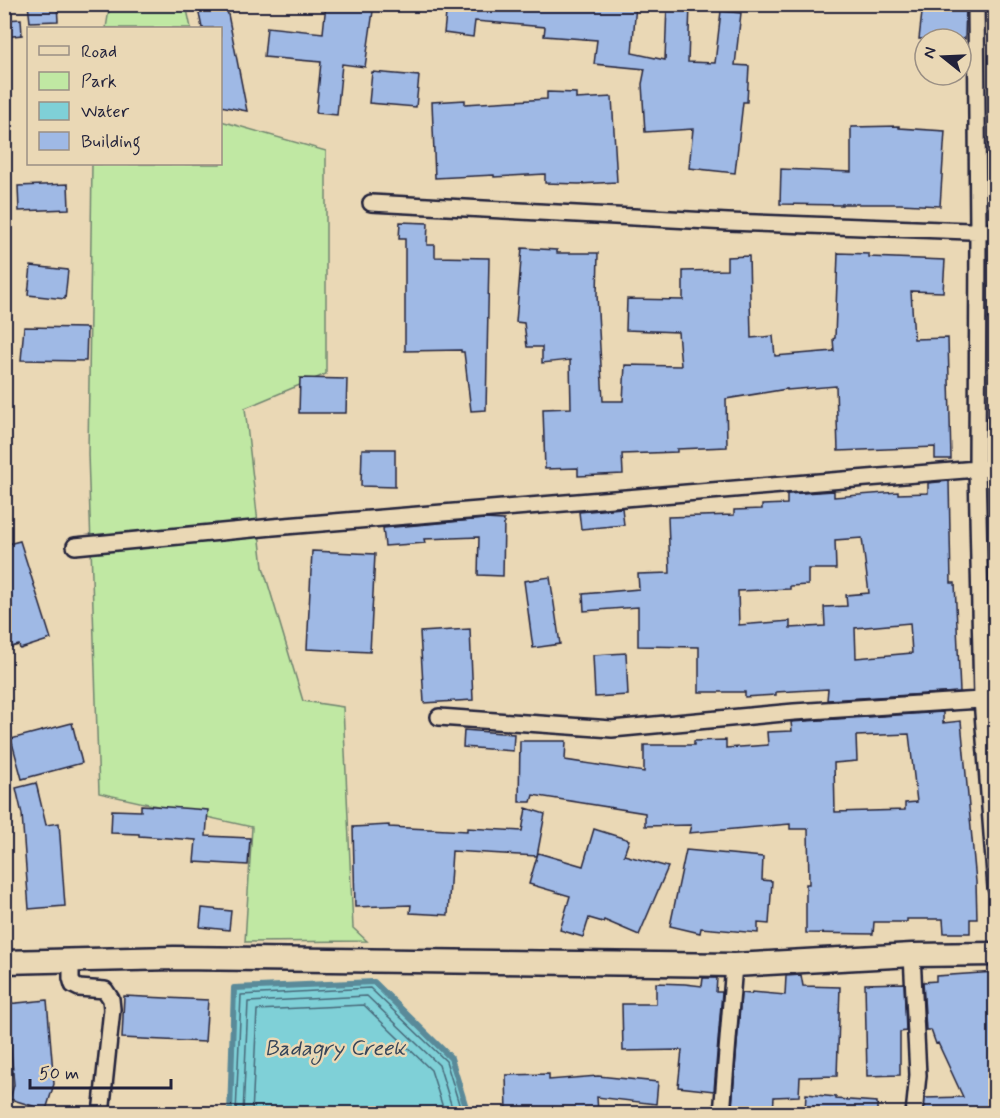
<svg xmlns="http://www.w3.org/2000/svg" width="1000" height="1118" font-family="Mynerve,sans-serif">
  <rect width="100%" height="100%" fill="#ead8b5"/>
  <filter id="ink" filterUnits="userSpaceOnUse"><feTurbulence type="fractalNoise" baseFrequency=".0167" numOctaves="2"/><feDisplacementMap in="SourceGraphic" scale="12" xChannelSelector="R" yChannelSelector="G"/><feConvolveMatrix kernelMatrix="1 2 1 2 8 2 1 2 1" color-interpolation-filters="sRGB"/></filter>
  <g filter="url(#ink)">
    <path fill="#c0e8a3" stroke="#71856f" stroke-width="1.5" d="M 110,4 L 186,5 L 191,28 L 106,28 Z
      M 221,121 L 326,151 L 326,374 L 245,408 L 263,567 L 303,701 L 343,707 L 353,928 L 367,941 L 245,942 L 252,827 L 99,793 L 88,454 L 92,164 L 220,164 Z"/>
    <path fill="#7fd0d7" stroke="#5a8a99" stroke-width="1.5" d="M 374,982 L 451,1058 L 468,1113 L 230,1113 L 234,988 Z"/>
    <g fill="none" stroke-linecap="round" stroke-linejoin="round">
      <path stroke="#476879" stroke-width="1.5" d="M 236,1114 L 241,995 L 370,988 L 446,1061 L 462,1114
        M 243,1114 L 248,1002 L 367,996 L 439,1065 L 454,1114
        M 252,1114 L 257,1010 L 364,1005 L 431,1070 L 445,1114"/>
      <path stroke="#5a8a99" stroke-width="6" d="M 230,1114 L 234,988 L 374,982 L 451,1058 L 468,1114"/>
    </g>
    <path fill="#9fb9e5" stroke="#22223b" stroke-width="1.5" fill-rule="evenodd" d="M 28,4 L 57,4 L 58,21 L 30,22 Z
      M 197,4 L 226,4 L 247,111 L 220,106 L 220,28 L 202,28 Z
      M 326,4 L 374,4 L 365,67 L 342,64 L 337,115 L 316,113 L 321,62 L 264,57 L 267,27 L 323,33 Z
      M 447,4 L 636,4 L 632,53 L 665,60 L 667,4 L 690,4 L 688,62 L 715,63 L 721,11 L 741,13 L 735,65 L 749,66 L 747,102 L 743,102 L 735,173 L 689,168 L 693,129 L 645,132 L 642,84 L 645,69 L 594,64 L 597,40 L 544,36 L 545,27 L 475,21 L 473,37 L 444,33 Z
      M 923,4 L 966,4 L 965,39 L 919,39 Z
      M 21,19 L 22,35 L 4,37 L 4,20 Z
      M 372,72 L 419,76 L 416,107 L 369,103 Z
      M 547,92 L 576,93 L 576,99 L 612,97 L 617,182 L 579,184 L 545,183 L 545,174 L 494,177 L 494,175 L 435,178 L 432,102 L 465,100 L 465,104 L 547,99 Z
      M 899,126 L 899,128 L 945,131 L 940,206 L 900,204 L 842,204 L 842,205 L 780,204 L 781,169 L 851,172 L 851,127 Z
      M 68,184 L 69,209 L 19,211 L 18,186 Z
      M 400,222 L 428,223 L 427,245 L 435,245 L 435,257 L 489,258 L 486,410 L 471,411 L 464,352 L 461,352 L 461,350 L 405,351 L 405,239 L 399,239 Z
      M 522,248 L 557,250 L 557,253 L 598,253 L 597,295 L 603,401 L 623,401 L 625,365 L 681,366 L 678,332 L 626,330 L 627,299 L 683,300 L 683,271 L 727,270 L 727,257 L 749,256 L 751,338 L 773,336 L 775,356 L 834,351 L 833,339 L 835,338 L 838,253 L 869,254 L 869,257 L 945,260 L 943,292 L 911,291 L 914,339 L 948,338 L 951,459 L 935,459 L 935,447 L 838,451 L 836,386 L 787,390 L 787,389 L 726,399 L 727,447 L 677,449 L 677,452 L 622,454 L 623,474 L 578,476 L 578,468 L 545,469 L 543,409 L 571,408 L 570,360 L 542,363 L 542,347 L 527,347 L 524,323 L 516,322 Z
      M 31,266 L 68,270 L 65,299 L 28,295 Z
      M 24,327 L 87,328 L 86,361 L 21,360 Z
      M 300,378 L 347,379 L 346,413 L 299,413 Z
      M 362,449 L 395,449 L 395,487 L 361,486 Z
      M 949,481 L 951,583 L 955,583 L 960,692 L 827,700 L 828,689 L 776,692 L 776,695 L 745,697 L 745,692 L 699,692 L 699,647 L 638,646 L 638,607 L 584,611 L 583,594 L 639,589 L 638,574 L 670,573 L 668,517 L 734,515 L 734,510 L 762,509 L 762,505 L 787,504 L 787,494 L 834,491 L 834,497 L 898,492 L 898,494 L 928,493 L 928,483 ZM 862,538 L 869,593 L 846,595 L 847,606 L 824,607 L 825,626 L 790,628 L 790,621 L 739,625 L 738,591 L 790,589 L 790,586 L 808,585 L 808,569 L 836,569 L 835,540 ZM 910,623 L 912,653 L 856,658 L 855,628 Z
      M 622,508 L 624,525 L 581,529 L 579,512 Z
      M 484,519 L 504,520 L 503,576 L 478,575 L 479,537 L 424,539 L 425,543 L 385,546 L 383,528 Z
      M 20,541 L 51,639 L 20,649 L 19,645 L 4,649 L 4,545 Z
      M 312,551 L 375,554 L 370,652 L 307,649 Z
      M 550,577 L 560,644 L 533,648 L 524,581 Z
      M 470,629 L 473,700 L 424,703 L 420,632 Z
      M 626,653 L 628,695 L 595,697 L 593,655 Z
      M 943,712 L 943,723 L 961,721 L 976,882 L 977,919 L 970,919 L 970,933 L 944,933 L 943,919 L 907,919 L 907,922 L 874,922 L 873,934 L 806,933 L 806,884 L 809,884 L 808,829 L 790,829 L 790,824 L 689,833 L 691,825 L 645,826 L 645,813 L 533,795 L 531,802 L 519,802 L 520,741 L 566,741 L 565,760 L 644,772 L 644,745 L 694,745 L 694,741 L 726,740 L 726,748 L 768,745 L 767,732 L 792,731 L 791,722 ZM 909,734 L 917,802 L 905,803 L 905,810 L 835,812 L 834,763 L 857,761 L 856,736 Z
      M 72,723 L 82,763 L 22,779 L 11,739 Z
      M 464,730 L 514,734 L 513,751 L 463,747 Z
      M 36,783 L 46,825 L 59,823 L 65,906 L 29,909 L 22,814 L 16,788 Z
      M 141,805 L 208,810 L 206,836 L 250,838 L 248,865 L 194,862 L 196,840 L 139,836 L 139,834 L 111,833 L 112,810 L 141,811 Z
      M 526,808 L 545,814 L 537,856 L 452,851 L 448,915 L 410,913 L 411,905 L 355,907 L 353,827 L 389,825 L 389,827 L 467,831 L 467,828 L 522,831 Z
      M 594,829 L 629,840 L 624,855 L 668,867 L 639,935 L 604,920 L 603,922 L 589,918 L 583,937 L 560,930 L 570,896 L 529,884 L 538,853 L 583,866 Z
      M 686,850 L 763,857 L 762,880 L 772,881 L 769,924 L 758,923 L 758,933 L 701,928 L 700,933 L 670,926 Z
      M 202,908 L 231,911 L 229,930 L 200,927 Z
      M 996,972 L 996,1113 L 924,1113 L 925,1098 L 963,1097 L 938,1043 L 936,1044 L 931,1030 L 926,1030 L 923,982 L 936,981 L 936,976 Z
      M 801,975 L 803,986 L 840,987 L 837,1076 L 800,1077 L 799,1096 L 774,1097 L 773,1113 L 746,1113 L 747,1107 L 732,1108 L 741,993 L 751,994 L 752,992 L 785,995 L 786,976 Z
      M 703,978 L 717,978 L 716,992 L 722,992 L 714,1091 L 678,1087 L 682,1050 L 623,1051 L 622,1004 L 656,1004 L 656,983 L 685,984 L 702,986 Z
      M 904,983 L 906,1031 L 900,1032 L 900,1075 L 867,1076 L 865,984 Z
      M 124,996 L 208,1000 L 205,1042 L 122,1038 Z
      M 47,1000 L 54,1084 L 46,1110 L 10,1099 L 14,1085 L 7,1004 Z
      M 549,1074 L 549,1080 L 598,1076 L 658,1082 L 656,1104 L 597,1097 L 598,1113 L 507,1113 L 506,1075 Z
      M 806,1094 L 836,1097 L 836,1099 L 877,1102 L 877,1113 L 805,1113 Z"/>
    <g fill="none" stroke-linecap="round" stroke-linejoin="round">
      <defs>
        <path id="street" d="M 976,4 L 978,232 L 977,469 L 982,699 L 996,888
          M 371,203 L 728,222 L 996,232
          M 75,546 L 273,527 L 977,469 L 996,468
          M 439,717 L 612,729 L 794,712 L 996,699
          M 912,955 L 918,1075 L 914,1114
          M 71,960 L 71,978 L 73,985 L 79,988 L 105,990 L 111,999 L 112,1009 L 101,1114
          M 722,1114 L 734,965"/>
        <path id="secondary" d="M 4,962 L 174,958 L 734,965 L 912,955 L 996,954"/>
      </defs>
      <use href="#street" stroke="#22223b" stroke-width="20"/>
      <use href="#secondary" stroke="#22223b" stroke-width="27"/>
      <use href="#street" stroke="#ead8b5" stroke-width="15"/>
      <use href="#secondary" stroke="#ead8b5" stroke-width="22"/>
    </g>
  </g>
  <g text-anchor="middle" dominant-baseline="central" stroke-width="5" stroke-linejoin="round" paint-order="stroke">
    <g font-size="22" font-style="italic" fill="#35455a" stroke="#ead8b5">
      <text x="335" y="1049">Badagry Creek</text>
    </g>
  </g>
  <rect width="1000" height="1118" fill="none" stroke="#ead8b5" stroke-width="24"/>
  <rect x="12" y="12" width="976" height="1094" fill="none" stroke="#22223b" stroke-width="2" filter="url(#ink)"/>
  <rect x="27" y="27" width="195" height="138" fill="#ead8b5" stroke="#9a8f84" stroke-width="1.5"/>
  <rect x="39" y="46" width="30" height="9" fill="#ead8b5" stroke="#9a8f84" stroke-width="1.5"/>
  <text x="81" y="57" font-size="18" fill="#22223b">Road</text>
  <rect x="39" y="72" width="30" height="18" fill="#c0e8a3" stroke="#9a8f84" stroke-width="1.5"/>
  <text x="81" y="87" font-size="18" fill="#22223b">Park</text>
  <rect x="39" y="102" width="30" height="18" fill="#7fd0d7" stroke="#9a8f84" stroke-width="1.5"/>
  <text x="81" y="117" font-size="18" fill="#22223b">Water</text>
  <rect x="39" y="132" width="30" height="18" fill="#9fb9e5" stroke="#9a8f84" stroke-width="1.5"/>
  <text x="81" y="147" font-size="18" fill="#22223b">Building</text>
  <g transform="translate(943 57) rotate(288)"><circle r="28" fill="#ead8b5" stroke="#9a8f84" stroke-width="1.5"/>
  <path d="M0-4.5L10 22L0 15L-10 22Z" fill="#22223b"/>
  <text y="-9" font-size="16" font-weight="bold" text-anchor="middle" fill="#22223b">N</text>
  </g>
  <path d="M30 1079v9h141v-9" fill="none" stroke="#22223b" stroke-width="3"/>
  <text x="39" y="1079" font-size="18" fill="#22223b" stroke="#ead8b5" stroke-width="4.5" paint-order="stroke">50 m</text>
</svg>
